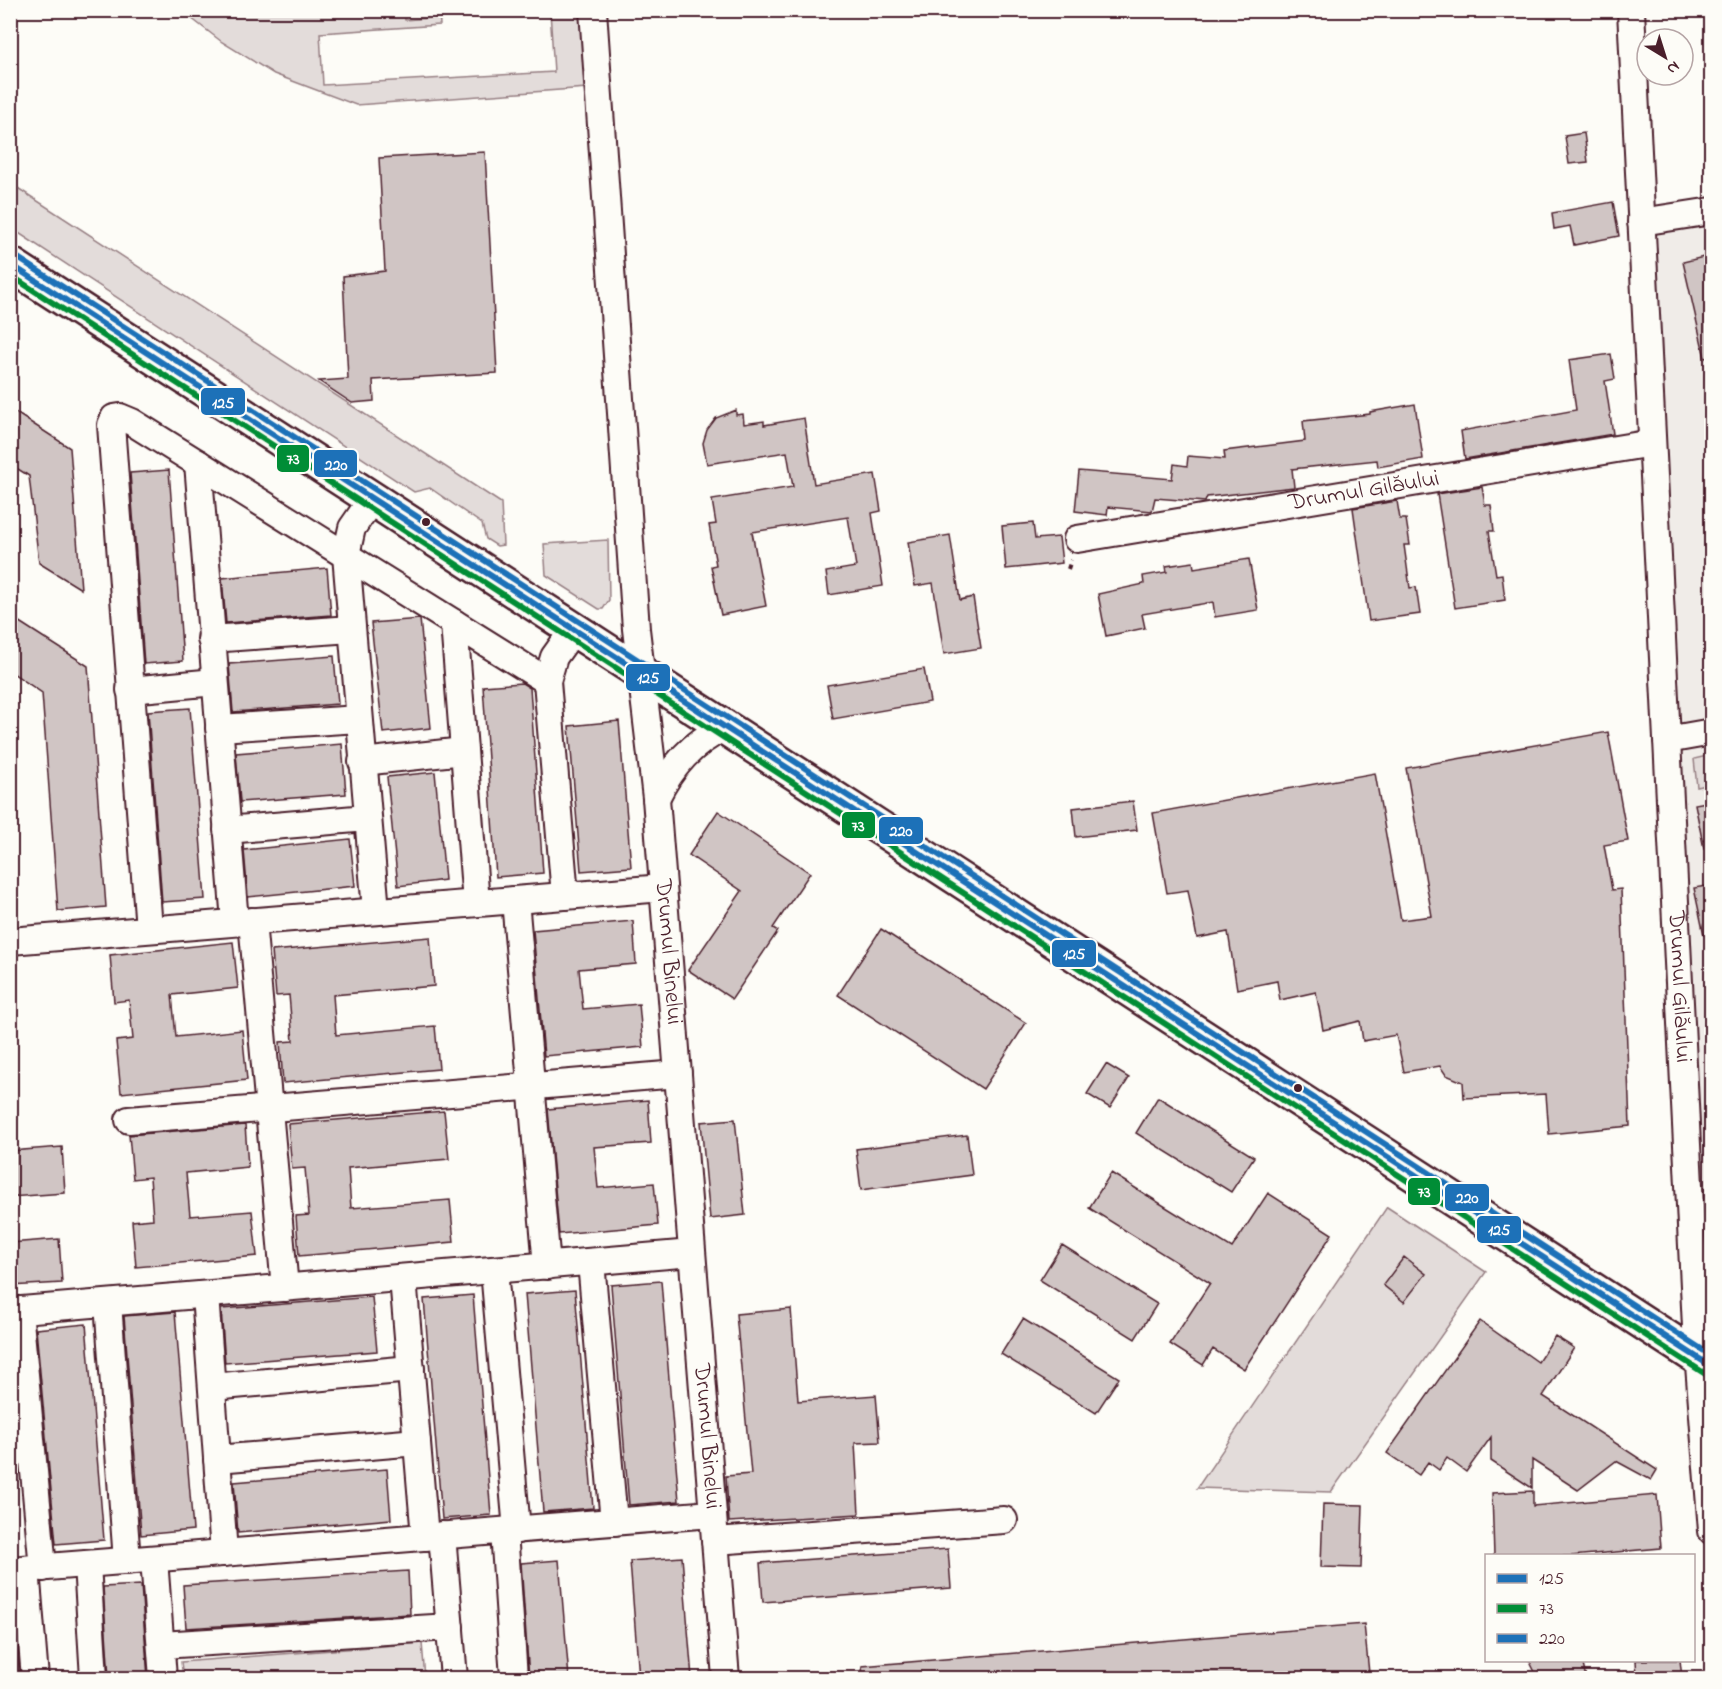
<svg xmlns="http://www.w3.org/2000/svg" width="1722" height="1689" font-family="'Indie Flower',sans-serif">
  <rect width="100%" height="100%" fill="#fdfcf7"/>
  <filter id="ink" filterUnits="userSpaceOnUse"><feTurbulence type="fractalNoise" baseFrequency=".0167" numOctaves="2"/><feDisplacementMap in="SourceGraphic" scale="12" xChannelSelector="R" yChannelSelector="G"/><feConvolveMatrix kernelMatrix="1 2 1 2 8 2 1 2 1" color-interpolation-filters="sRGB"/></filter>
  <g filter="url(#ink)">
    <path fill="#f0ece8" d="M 1711,203 L 1711,1326 L 1652,213 Z"/>
    <path fill="#e3dcda" stroke="#967e82" stroke-width="1.5" d="M 404,10 L 405,20 L 428,18 L 428,11 L 439,11 L 440,25 L 320,33 L 323,85 L 554,72 L 550,11 L 581,11 L 587,88 L 356,105 L 274,74 L 222,42 L 182,11 Z
      M 10,183 L 501,503 L 503,545 L 497,546 L 486,539 L 482,524 L 430,488 L 414,492 L 11,228 Z
      M 608,540 L 609,600 L 603,609 L 599,609 L 546,575 L 544,544 Z
      M 1711,755 L 1711,784 L 1697,787 L 1694,759 Z
      M 1387,1207 L 1486,1272 L 1331,1492 L 1197,1488 Z
      M 422,1643 L 425,1678 L 183,1678 L 181,1662 Z"/>
    <path fill="#d0c5c4" stroke="#4a1f2b" stroke-width="1.5" d="M 1584,133 L 1588,162 L 1569,164 L 1565,136 Z
      M 485,152 L 497,373 L 373,380 L 374,401 L 352,403 L 319,381 L 348,379 L 343,276 L 385,271 L 379,158 Z
      M 1613,202 L 1619,236 L 1574,245 L 1570,226 L 1554,229 L 1552,213 Z
      M 1712,255 L 1712,357 L 1705,358 L 1683,262 Z
      M 1611,354 L 1615,379 L 1605,381 L 1613,434 L 1465,459 L 1461,431 L 1576,410 L 1569,360 Z
      M 1415,404 L 1423,459 L 1378,467 L 1377,460 L 1292,469 L 1294,487 L 1207,497 L 1205,502 L 1155,498 L 1152,511 L 1108,507 L 1107,515 L 1075,511 L 1079,471 L 1172,479 L 1174,464 L 1187,466 L 1188,456 L 1225,459 L 1224,451 L 1305,441 L 1303,421 L 1370,414 L 1370,412 Z
      M 10,409 L 70,448 L 81,589 L 39,563 L 29,476 L 10,464 Z
      M 736,410 L 736,415 L 743,414 L 744,424 L 764,421 L 764,425 L 804,418 L 814,484 L 875,474 L 881,511 L 872,513 L 883,586 L 829,595 L 826,572 L 856,567 L 848,517 L 752,532 L 766,606 L 721,615 L 711,566 L 716,565 L 709,525 L 716,524 L 712,500 L 793,487 L 787,452 L 707,464 L 703,443 L 707,430 L 716,418 Z
      M 169,470 L 183,661 L 144,664 L 130,473 Z
      M 1482,487 L 1485,505 L 1491,505 L 1494,531 L 1489,531 L 1496,575 L 1502,574 L 1505,600 L 1455,608 L 1437,494 Z
      M 1397,501 L 1400,519 L 1406,519 L 1410,545 L 1404,545 L 1410,588 L 1416,587 L 1420,614 L 1369,621 L 1353,508 Z
      M 1033,523 L 1035,539 L 1059,537 L 1062,563 L 1006,569 L 1002,526 Z
      M 950,535 L 960,600 L 973,597 L 981,648 L 944,654 L 933,583 L 915,586 L 908,542 Z
      M 1249,559 L 1258,610 L 1215,617 L 1213,602 L 1142,614 L 1145,628 L 1106,636 L 1098,594 L 1144,584 L 1143,576 L 1167,572 L 1166,566 L 1193,562 L 1194,568 Z
      M 327,568 L 331,615 L 226,623 L 222,578 Z
      M 10,616 L 88,666 L 106,907 L 58,911 L 42,693 L 10,671 Z
      M 420,619 L 431,728 L 383,733 L 371,623 Z
      M 334,656 L 338,704 L 233,712 L 229,664 Z
      M 924,669 L 930,702 L 833,719 L 827,685 Z
      M 522,683 L 530,688 L 543,873 L 496,877 L 483,686 Z
      M 190,708 L 205,899 L 162,902 L 148,711 Z
      M 619,721 L 631,867 L 581,871 L 569,726 Z
      M 1608,732 L 1628,841 L 1604,845 L 1612,890 L 1621,889 L 1630,1126 L 1549,1134 L 1546,1094 L 1464,1098 L 1463,1082 L 1446,1075 L 1440,1066 L 1404,1072 L 1396,1035 L 1363,1041 L 1360,1021 L 1323,1030 L 1316,992 L 1280,1000 L 1277,981 L 1237,989 L 1228,932 L 1197,938 L 1188,890 L 1167,893 L 1153,813 L 1375,773 L 1401,920 L 1432,916 L 1406,768 Z
      M 342,744 L 346,794 L 240,802 L 236,753 Z
      M 435,772 L 445,880 L 398,886 L 387,777 Z
      M 1133,801 L 1137,830 L 1076,837 L 1073,808 Z
      M 1712,801 L 1712,849 L 1704,849 L 1695,804 Z
      M 718,811 L 810,873 L 773,928 L 778,931 L 732,999 L 688,970 L 742,891 L 689,855 Z
      M 350,839 L 355,886 L 248,897 L 244,850 Z
      M 1712,885 L 1712,934 L 1704,935 L 1694,888 Z
      M 633,921 L 636,964 L 579,969 L 583,1009 L 639,1004 L 643,1047 L 544,1056 L 533,930 Z
      M 881,929 L 1026,1023 L 983,1089 L 838,995 Z
      M 430,937 L 434,986 L 333,995 L 336,1035 L 435,1026 L 439,1069 L 283,1083 L 280,1042 L 293,1041 L 289,995 L 276,996 L 272,951 Z
      M 233,942 L 238,988 L 172,995 L 176,1037 L 242,1030 L 247,1080 L 121,1093 L 116,1041 L 133,1039 L 129,1000 L 114,1002 L 110,955 Z
      M 1106,1064 L 1129,1078 L 1110,1108 L 1087,1094 Z
      M 1158,1097 L 1254,1157 L 1231,1192 L 1136,1133 Z
      M 648,1100 L 651,1143 L 594,1147 L 598,1188 L 654,1183 L 658,1225 L 559,1234 L 548,1109 Z
      M 444,1111 L 449,1159 L 348,1168 L 351,1208 L 450,1200 L 454,1242 L 299,1256 L 296,1216 L 309,1215 L 305,1168 L 292,1169 L 288,1124 Z
      M 735,1119 L 745,1215 L 710,1219 L 701,1122 Z
      M 245,1125 L 248,1167 L 186,1173 L 190,1216 L 252,1211 L 257,1256 L 136,1267 L 132,1221 L 153,1219 L 150,1177 L 133,1179 L 129,1135 Z
      M 967,1135 L 972,1175 L 861,1190 L 856,1149 Z
      M 62,1147 L 65,1193 L 10,1197 L 10,1151 Z
      M 1111,1173 L 1232,1248 L 1268,1193 L 1332,1234 L 1244,1369 L 1213,1349 L 1203,1365 L 1170,1344 L 1210,1283 L 1089,1208 Z
      M 59,1239 L 62,1283 L 10,1286 L 10,1243 Z
      M 1062,1245 L 1157,1304 L 1135,1339 L 1040,1280 Z
      M 1404,1257 L 1426,1274 L 1404,1302 L 1383,1285 Z
      M 661,1281 L 679,1501 L 629,1505 L 611,1285 Z
      M 575,1290 L 593,1508 L 543,1512 L 525,1294 Z
      M 473,1295 L 491,1515 L 442,1519 L 424,1299 Z
      M 372,1297 L 377,1351 L 225,1363 L 221,1309 Z
      M 791,1309 L 798,1401 L 876,1395 L 880,1442 L 855,1443 L 859,1514 L 729,1522 L 726,1476 L 751,1474 L 736,1314 Z
      M 175,1312 L 193,1530 L 141,1535 L 124,1316 Z
      M 1023,1319 L 1119,1378 L 1096,1413 L 1001,1354 Z
      M 1480,1321 L 1538,1362 L 1555,1336 L 1574,1348 L 1543,1396 L 1657,1470 L 1651,1480 L 1616,1461 L 1578,1490 L 1532,1460 L 1532,1488 L 1491,1461 L 1491,1437 L 1466,1472 L 1447,1458 L 1439,1470 L 1428,1462 L 1419,1475 L 1387,1453 Z
      M 86,1324 L 104,1540 L 56,1544 L 36,1329 Z
      M 387,1469 L 391,1519 L 238,1533 L 234,1482 Z
      M 1533,1491 L 1533,1506 L 1657,1495 L 1661,1548 L 1571,1556 L 1494,1556 L 1492,1493 Z
      M 1323,1504 L 1363,1505 L 1361,1568 L 1321,1567 Z
      M 948,1549 L 951,1588 L 763,1602 L 760,1563 Z
      M 682,1557 L 692,1678 L 639,1678 L 630,1561 Z
      M 559,1560 L 569,1678 L 529,1678 L 521,1563 Z
      M 408,1571 L 410,1614 L 186,1628 L 183,1585 Z
      M 141,1585 L 148,1678 L 109,1678 L 103,1587 Z
      M 10,1624 L 15,1624 L 20,1678 L 10,1678 Z
      M 1364,1624 L 1369,1673 L 1316,1678 L 863,1678 L 862,1666 Z
      M 1529,1660 L 1582,1660 L 1586,1678 L 1538,1678 Z
      M 1636,1660 L 1680,1660 L 1682,1678 L 1637,1678 Z"/>
    <g fill="none" stroke-linecap="round" stroke-linejoin="round">
      <defs>
        <g id="minor">
          <path id="s1" d="M 593,10 L 636,629 L 656,798 L 726,1678"/>
          <path id="s2" d="M 1631,10 L 1696,1327 L 1712,1531"/>
          <path d="M 1641,222 L 1712,211"/>
          <path d="M 198,463 L 235,922"/>
          <path d="M 372,499 L 352,528 L 346,555 L 376,911"/>
          <path id="s3" d="M 1077,539 L 1652,443"/>
          <path d="M 454,623 L 476,903"/>
          <path d="M 211,639 L 351,629"/>
          <path d="M 130,690 L 215,682"/>
          <path d="M 219,728 L 359,719"/>
          <path d="M 1667,740 L 1712,732"/>
          <path d="M 362,762 L 464,751"/>
          <path d="M 656,798 C 672,766 692,743 725,727"/>
          <path d="M 227,830 L 367,818"/>
          <path d="M 565,896 L 547,681 L 554,657 L 574,629"/>
          <path d="M 515,900 L 547,1266"/>
          <path d="M 252,921 L 285,1288"/>
          <path d="M 149,929 L 111,425 L 114,418 L 120,417 L 132,422 L 547,681"/>
          <path d="M 10,941 L 663,888"/>
          <path d="M 129,1120 L 678,1074"/>
          <path d="M 591,1262 L 614,1522"/>
          <path d="M 494,1270 L 517,1530"/>
          <path d="M 403,1278 L 425,1537"/>
          <path d="M 205,1295 L 224,1553"/>
          <path d="M 108,1303 L 127,1561"/>
          <path d="M 19,1310 L 43,1568"/>
          <path d="M 10,1311 L 692,1253"/>
          <path d="M 212,1387 L 411,1369"/>
          <path d="M 217,1459 L 417,1442"/>
          <path d="M 504,1531 L 514,1678"/>
          <path d="M 442,1535 L 454,1678"/>
          <path d="M 715,1541 L 1004,1520"/>
          <path d="M 154,1559 L 163,1678"/>
          <path d="M 87,1564 L 94,1678"/>
          <path d="M 26,1569 L 35,1678"/>
          <path d="M 10,1570 L 712,1514"/>
          <path d="M 161,1645 L 450,1627"/>
        </g>
        <path id="major" d="M 10,264 L 1712,1367"/>
      </defs>
      <use href="#minor" stroke="#4a1f2b" stroke-width="30"/>
      <use href="#major" stroke="#4a1f2b" stroke-width="38"/>
      <path stroke="#4a1f2b" stroke-width="4" stroke-dasharray="4.5 4.5" stroke-linecap="butt" d="M 1068,569 L 1071,560"/>
      <use href="#minor" stroke="#fdfcf7" stroke-width="26"/>
      <use href="#major" stroke="#fdfcf7" stroke-width="33"/>
      <defs>
        <path id="bus-1" d="M 10,264 L 1712,1367"/>
        <path id="bus-2" d="M 10,275 L 1707,1375"/>
        <path id="bus-3" d="M 15,256 L 1712,1356"/>
      </defs>
      <use href="#bus-1" stroke="#fdfcf7" stroke-width="10"/>
      <use href="#bus-2" stroke="#fdfcf7" stroke-width="10"/>
      <use href="#bus-3" stroke="#fdfcf7" stroke-width="10"/>
      <use href="#bus-1" stroke="#1d71b8" stroke-width="6"/>
      <use href="#bus-2" stroke="#008d36" stroke-width="6"/>
      <use href="#bus-3" stroke="#1d71b8" stroke-width="6"/>
    </g>
  </g>
  <g fill="#4a1f2b" stroke="#fdfcf7" stroke-width="2">
    <circle cx="426" cy="522" r="5"/>
    <circle cx="1298" cy="1088" r="5"/>
  </g>
  <g text-anchor="middle" dominant-baseline="central" stroke-width="6" stroke-linejoin="round" paint-order="stroke">
    <g font-size="24" fill="#4a1f2b" stroke="#fdfcf7">
      <text stroke="none"><textPath href="#s3" startOffset="291">Drumul Gilăului</textPath></text>
      <text stroke="none"><textPath href="#s1" startOffset="945">Drumul Binelui</textPath></text>
      <text stroke="none"><textPath href="#s2" startOffset="978">Drumul Gilăului</textPath></text>
      <text stroke="none"><textPath href="#s1" startOffset="1431">Drumul Binelui</textPath></text>
    </g>
  </g>
  <g stroke="#fdfcf7" stroke-width="2">
    <rect x="200" y="387" width="46" height="29" rx="6" fill="#1d71b8"/>
    <rect x="276" y="444" width="34" height="29" rx="6" fill="#008d36"/>
    <rect x="313" y="449" width="45" height="29" rx="6" fill="#1d71b8"/>
    <rect x="625" y="663" width="46" height="29" rx="6" fill="#1d71b8"/>
    <rect x="841" y="811" width="35" height="28" rx="6" fill="#008d36"/>
    <rect x="878" y="816" width="46" height="29" rx="6" fill="#1d71b8"/>
    <rect x="1051" y="939" width="46" height="29" rx="6" fill="#1d71b8"/>
    <rect x="1407" y="1177" width="34" height="29" rx="6" fill="#008d36"/>
    <rect x="1444" y="1183" width="46" height="29" rx="6" fill="#1d71b8"/>
    <rect x="1476" y="1215" width="46" height="29" rx="6" fill="#1d71b8"/>
  </g>
  <g font-size="16" text-anchor="middle" font-weight="bold" fill="#fff">
    <text x="223" y="408">125</text>
    <text x="293" y="464">73</text>
    <text x="336" y="470">220</text>
    <text x="648" y="683">125</text>
    <text x="858" y="831">73</text>
    <text x="901" y="836">220</text>
    <text x="1074" y="959">125</text>
    <text x="1424" y="1197">73</text>
    <text x="1467" y="1203">220</text>
    <text x="1499" y="1235">125</text>
  </g>
  <rect width="1722" height="1689" fill="none" stroke="#fdfcf7" stroke-width="36"/>
  <rect x="18" y="18" width="1686" height="1653" fill="none" stroke="#4a1f2b" stroke-width="2" filter="url(#ink)"/>
  <rect x="1485" y="1554" width="210" height="108" fill="#fdfcf7" stroke="#b5a4a5" stroke-width="1.5"/>
  <rect x="1497" y="1574" width="30" height="9" fill="#1d71b8" stroke="#b5a4a5" stroke-width="1.5"/>
  <text x="1539" y="1584" font-size="18" fill="#4a1f2b">125</text>
  <rect x="1497" y="1604" width="30" height="9" fill="#008d36" stroke="#b5a4a5" stroke-width="1.5"/>
  <text x="1539" y="1614" font-size="18" fill="#4a1f2b">73</text>
  <rect x="1497" y="1634" width="30" height="9" fill="#1d71b8" stroke="#b5a4a5" stroke-width="1.5"/>
  <text x="1539" y="1644" font-size="18" fill="#4a1f2b">220</text>
  <g transform="translate(1665 57) rotate(142)"><circle r="28" fill="#fdfcf7" stroke="#b5a4a5" stroke-width="1.5"/>
  <path d="M0-4.5L10 22L0 15L-10 22Z" fill="#4a1f2b"/>
  <text y="-9" font-size="16" font-weight="bold" text-anchor="middle" fill="#4a1f2b">N</text>
  </g>
</svg>
